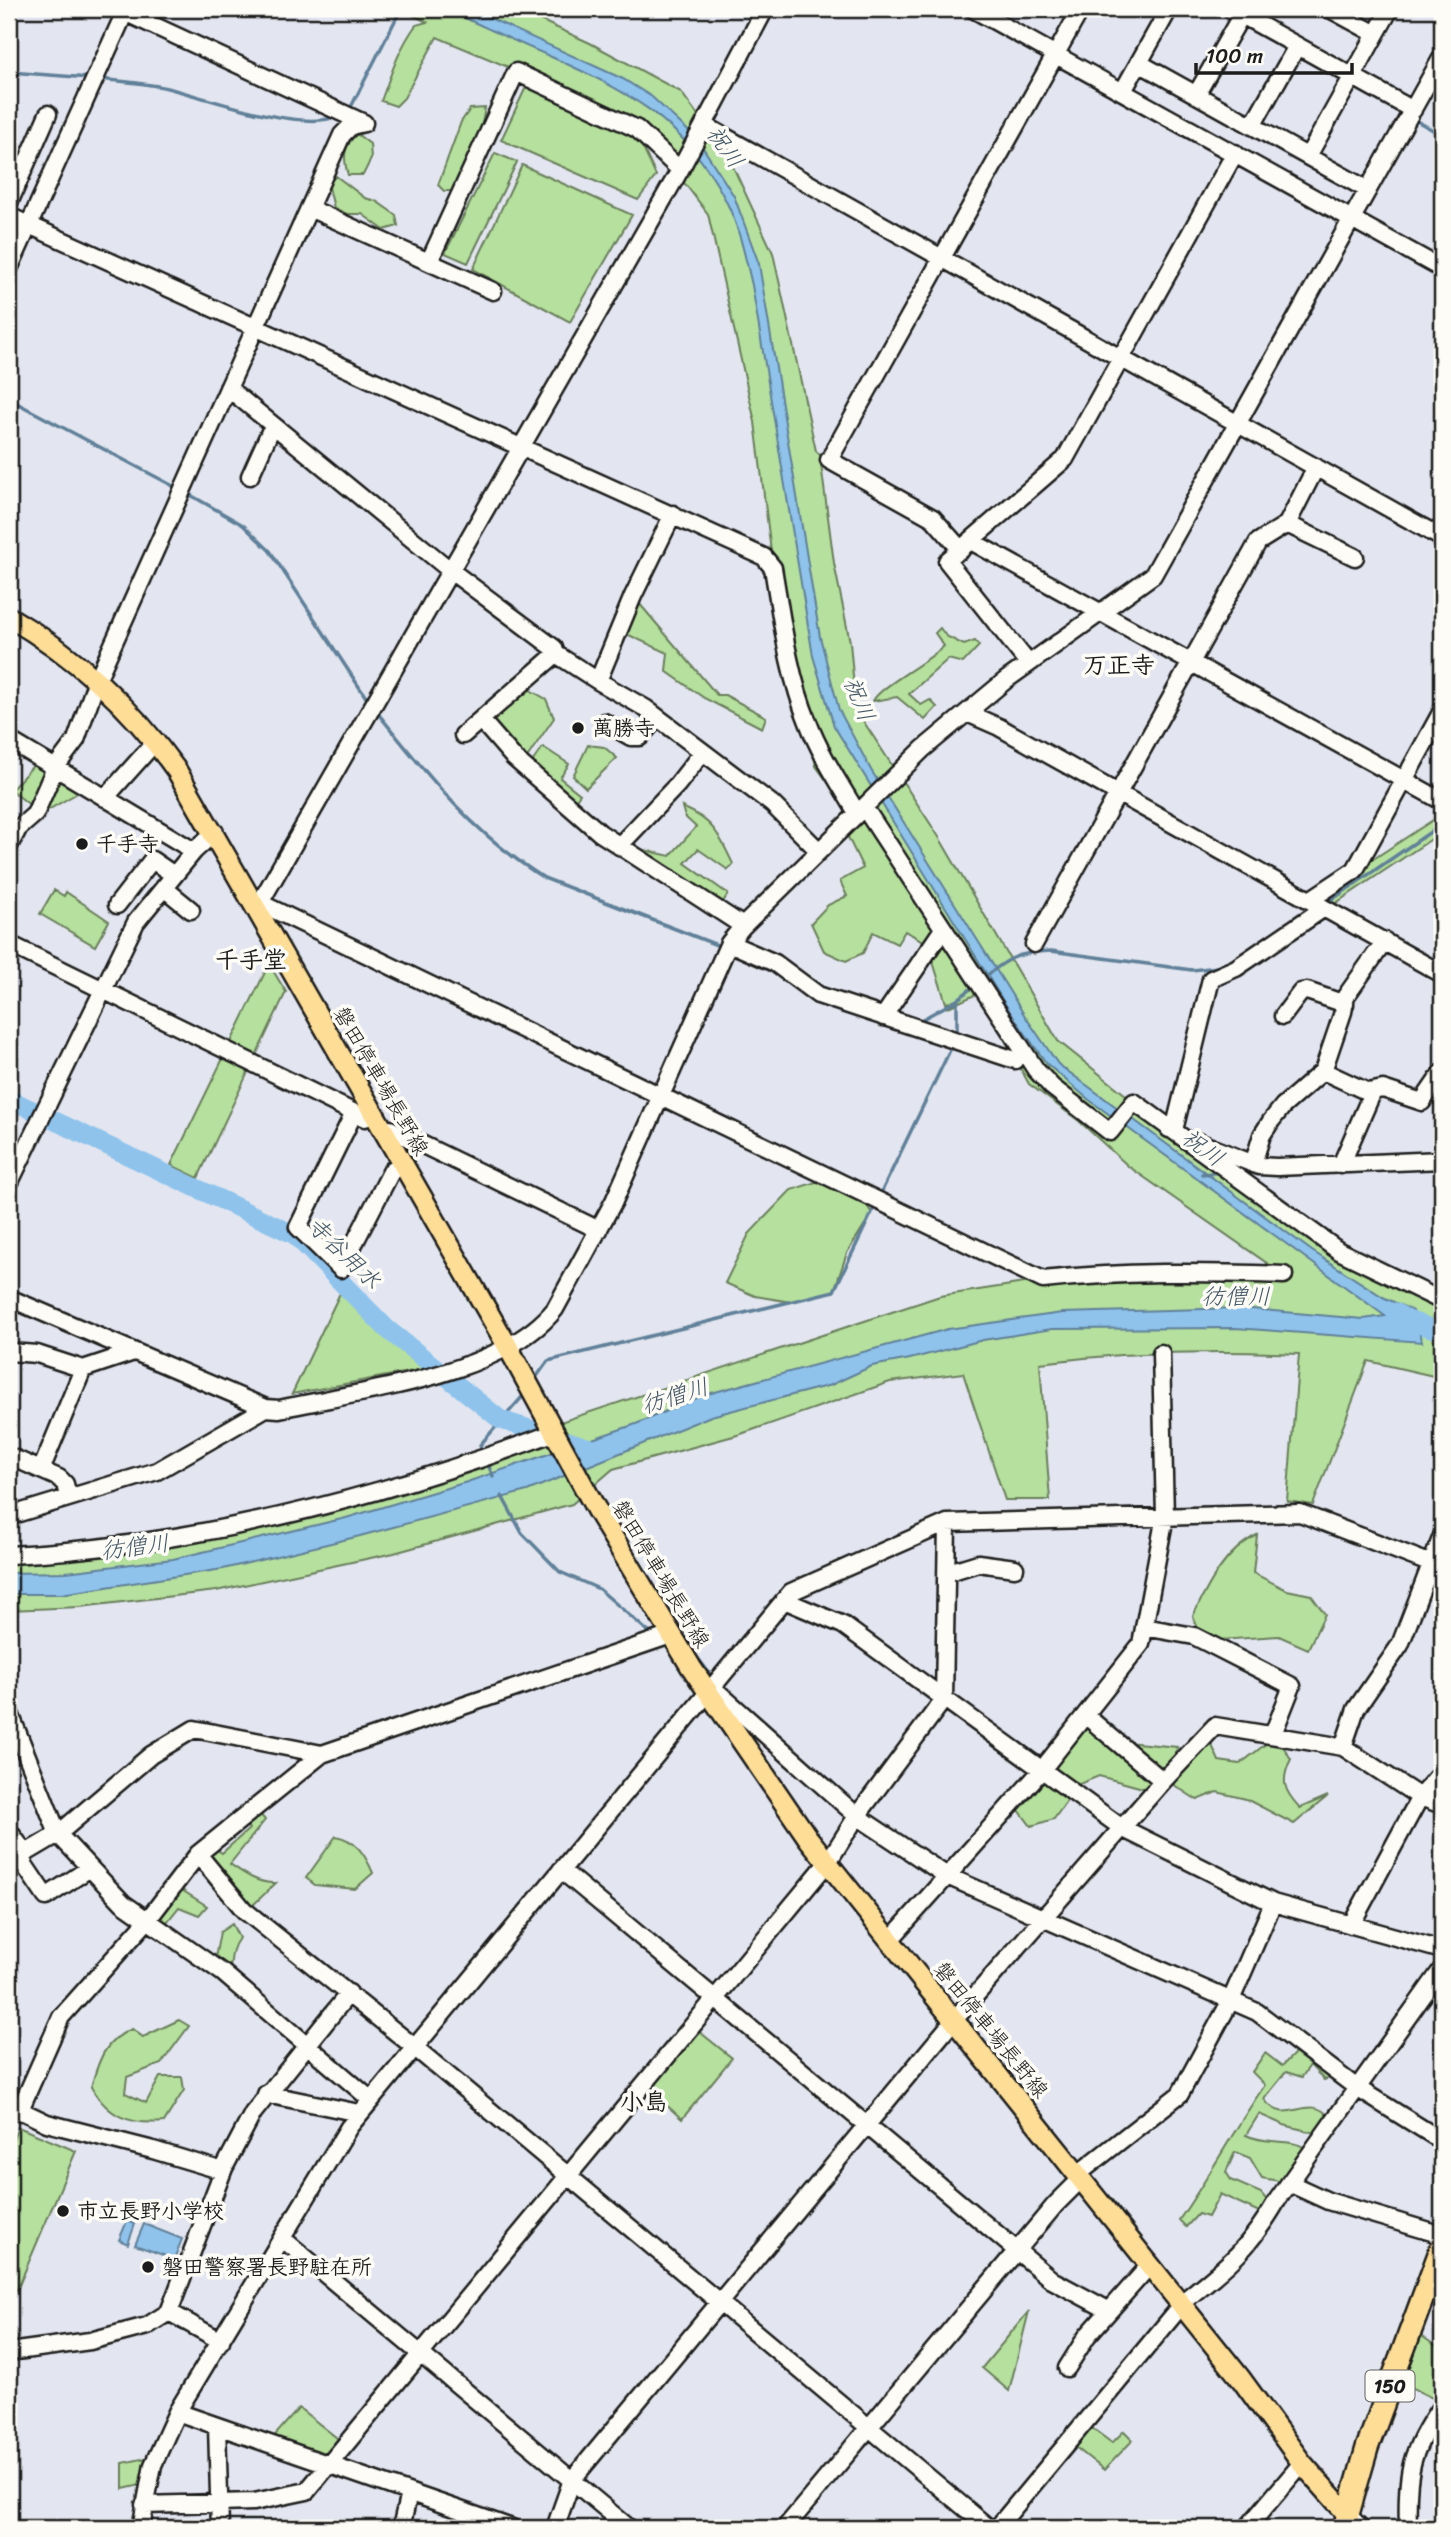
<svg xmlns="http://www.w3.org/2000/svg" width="1451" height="2537" font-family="Sriracha,'Klee One',sans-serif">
  <rect width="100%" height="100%" fill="#e3e6f0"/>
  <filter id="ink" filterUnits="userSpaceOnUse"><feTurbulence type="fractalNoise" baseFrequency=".0143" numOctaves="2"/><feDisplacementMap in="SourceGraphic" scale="14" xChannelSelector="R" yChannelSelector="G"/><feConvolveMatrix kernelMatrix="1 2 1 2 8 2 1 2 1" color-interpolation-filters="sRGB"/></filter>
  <g filter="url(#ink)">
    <path fill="#b6e09d" stroke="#697e5c" stroke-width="2" d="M 401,9 L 516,9 L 590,43 L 681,92 L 729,158 L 773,253 L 816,451 L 826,461 L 821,464 L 834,563 L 850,642 L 856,710 L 939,837 L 1058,1041 L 1141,1107 L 1421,1296 L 1442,1304 L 1442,1378 L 1368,1361 L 1313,1505 L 1287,1501 L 1299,1354 C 1213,1350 1126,1352 1040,1363 L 1050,1500 L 1005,1500 L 963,1373 L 890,1382 L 741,1434 L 613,1469 L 572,1504 L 394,1553 L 216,1591 L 80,1607 L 9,1610 L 9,1555 L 64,1552 L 394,1490 L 550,1443 L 563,1421 L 940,1296 L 1024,1283 L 1284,1275 L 1128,1166 L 1079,1121 L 1029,1084 L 979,993 L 946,1008 L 955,1001 L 946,1003 L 927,943 L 905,931 L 897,944 L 873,932 L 863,953 L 846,961 L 824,951 L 811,923 L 828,905 L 847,896 L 840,881 L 863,868 L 845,831 L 853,817 L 816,766 L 773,568 L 755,422 L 708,214 L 653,142 L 636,133 L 656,176 L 638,200 L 501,140 L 527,85 L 575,95 L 437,37 L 404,98 L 396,106 L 381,101 C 391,74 399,48 416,25 L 427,22 Z
      M 485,108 L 479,140 L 457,191 L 444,191 L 438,185 L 461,122 L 470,109 Z
      M 357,134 L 370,144 L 371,159 L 363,175 L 348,175 C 343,158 343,146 357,134 Z
      M 495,153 L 517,162 L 468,263 L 445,253 Z
      M 522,165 L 632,215 L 570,322 L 473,269 Z
      M 336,176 L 365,198 L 376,201 L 396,215 L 398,226 L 384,230 L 362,214 L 347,214 L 334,208 L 328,183 Z
      M 633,596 L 717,695 L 725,695 L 766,717 L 762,728 L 704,698 L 666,671 L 668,653 L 620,631 Z
      M 940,628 L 946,636 L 964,645 L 975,641 L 979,646 L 963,663 L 948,659 L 909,694 L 921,705 L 930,700 L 937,707 L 925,720 L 897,697 L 873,701 C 879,687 928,662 944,646 L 935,633 Z
      M 521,685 L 546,699 L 554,718 L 522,765 L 481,720 Z
      M 588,745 L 604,747 L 617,758 L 586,788 L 573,776 Z
      M 543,747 L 569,764 L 560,778 L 580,794 L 570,807 L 527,769 Z
      M 39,759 L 81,791 L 41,814 L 11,790 Z
      M 682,807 C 713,820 719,834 733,864 L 728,870 L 698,849 L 685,863 L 728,894 L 723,902 L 642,854 L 644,850 L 670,856 L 696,827 L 685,817 Z
      M 1442,814 L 1442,832 L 1327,909 L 1311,900 Z
      M 54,890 L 64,896 L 66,892 L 109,921 L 95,946 L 40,914 Z
      M 269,964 L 286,992 L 198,1178 L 171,1165 Z
      M 819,1181 L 856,1191 L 872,1213 L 847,1253 L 834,1291 L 791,1302 L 755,1296 L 725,1283 L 749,1234 L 791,1190 Z
      M 341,1291 L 424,1369 L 292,1394 Z
      M 1257,1535 L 1253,1573 L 1287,1590 L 1311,1595 L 1325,1614 L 1308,1649 L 1279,1636 L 1203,1641 L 1193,1616 C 1208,1585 1225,1551 1257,1535 Z
      M 1085,1725 L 1116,1741 L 1177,1747 L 1172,1771 L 1154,1791 L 1099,1776 L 1079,1784 L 1054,1819 L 1031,1826 L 1013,1802 Z
      M 1207,1734 L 1219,1761 L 1240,1764 L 1267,1743 L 1281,1743 L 1291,1759 C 1280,1781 1284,1791 1300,1808 L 1328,1796 L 1294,1824 L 1246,1799 L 1217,1792 L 1197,1800 L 1168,1781 Z
      M 260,1814 L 265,1820 L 230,1864 C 245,1874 258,1884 276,1883 L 251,1907 L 203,1856 L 213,1847 L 222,1853 L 249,1829 L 244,1820 Z
      M 336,1836 C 356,1840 365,1854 373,1873 L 355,1889 L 315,1885 L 306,1878 Z
      M 177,1887 L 207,1906 L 199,1915 L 179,1907 L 167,1922 L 154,1917 Z
      M 232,1924 L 239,1938 C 228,1953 233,1966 228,1973 L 215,1958 L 220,1932 Z
      M 179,2020 L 189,2026 L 161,2064 L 127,2077 L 125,2093 L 146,2103 L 160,2077 L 182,2077 L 184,2090 L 164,2122 C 129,2125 109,2117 91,2087 C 99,2059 105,2040 132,2029 L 143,2037 Z
      M 696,2029 L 732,2058 L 682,2119 L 646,2087 Z
      M 1299,2049 L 1332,2077 L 1324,2080 L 1310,2065 L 1302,2077 L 1286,2072 L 1264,2099 C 1287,2130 1307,2090 1331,2118 L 1323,2135 L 1284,2125 L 1259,2114 L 1246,2135 C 1266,2145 1291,2138 1305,2148 L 1284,2182 L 1262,2178 L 1250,2158 L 1235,2152 L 1226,2172 L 1231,2180 L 1261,2193 L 1270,2204 L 1268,2216 L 1220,2194 L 1208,2217 L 1198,2214 L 1186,2227 L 1179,2220 C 1210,2176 1234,2129 1265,2085 L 1252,2072 L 1265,2053 L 1282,2066 Z
      M 18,2127 L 76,2151 L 17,2290 L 9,2287 L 9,2149 Z
      M 1029,2311 L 1009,2391 L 982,2368 Z
      M 1420,2335 L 1442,2350 L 1442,2403 L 1404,2384 Z
      M 299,2408 L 342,2442 L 325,2463 L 269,2442 Z
      M 1089,2426 L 1112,2443 L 1124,2431 L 1133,2440 L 1104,2470 L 1073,2445 Z
      M 146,2458 L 141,2485 L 123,2489 L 123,2463 Z"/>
    <path fill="#8fc3ec" stroke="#618099" stroke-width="2" d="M 445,9 L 470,9 L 623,79 L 652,97 L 698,140 L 734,196 L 759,264 L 820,637 L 839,710 L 871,770 L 1025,1016 L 1058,1064 L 1312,1251 L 1383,1297 L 1413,1311 L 1422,1342 L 1235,1328 L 1052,1329 L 983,1340 L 910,1359 L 872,1366 L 831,1385 L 711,1416 L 527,1491 L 360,1536 L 223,1569 L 61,1594 L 9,1594 L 9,1573 L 66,1572 L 173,1559 L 346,1518 L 467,1482 L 636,1424 L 704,1395 L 948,1329 L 1062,1313 L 1240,1308 L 1363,1319 L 1385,1316 L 1088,1099 L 1047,1064 L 1010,1012 L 834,726 L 813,656 L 752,285 C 745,256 739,226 725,199 C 684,119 625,90 547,55 C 513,41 479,24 445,9 Z
      M 127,2221 L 135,2224 L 128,2244 L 119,2240 Z
      M 144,2224 L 182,2239 L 174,2259 L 135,2245 Z"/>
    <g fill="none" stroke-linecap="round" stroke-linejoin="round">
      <path stroke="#618099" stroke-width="3.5" d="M 1216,9 L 1227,15
        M 1297,55 L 1345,82
        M 9,72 L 90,78
        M 101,79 C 123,82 146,83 167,88 C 205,97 303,133 337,116
        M 1352,86 L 1404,114
        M 350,109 L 401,9
        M 1413,119 L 1442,135
        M 9,399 L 177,488
        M 187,493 L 243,525 L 270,551 L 369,702
        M 376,711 C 428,776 472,833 544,878 L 722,947
        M 1327,903 L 1442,824
        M 981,980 C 1007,959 1017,952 1051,951 L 1192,970 L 1218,967
        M 917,1022 L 957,1000 L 975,985
        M 957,1037 L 957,1000
        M 1202,1174 L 1222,1172
        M 879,1197 L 953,1044
        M 535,1379 L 548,1361 L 834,1291 L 876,1204
        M 483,1453 L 480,1445 L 523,1396
        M 486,1460 L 493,1476
        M 502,1496 L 522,1533 L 560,1572 L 599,1589 L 651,1634 L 656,1634
        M 694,1653 L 713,1678"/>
      <path stroke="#8fc3ec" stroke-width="19" d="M 9,1099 L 295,1235 L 387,1329 L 501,1420 L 590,1448
        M 1395,1312 L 1408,1320 L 1442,1332"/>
      <defs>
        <path id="minor" d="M 118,9 L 364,123
          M 973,9 L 1442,269
          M 1231,9 L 1413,110
          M 1330,9 L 1376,34
          M 1139,63 L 1368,190
          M 1123,91 L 1169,9
          M 1196,95 L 1245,9
          M 704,125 L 1442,538
          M 1252,126 L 1297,46
          M 1308,156 L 1390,9
          M 9,203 L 48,114
          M 309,208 L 493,291
          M 9,216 L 764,557 L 773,568 C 782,620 788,673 808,722 C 820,754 840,784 857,813
          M 429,262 L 516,72 L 637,129 L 680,170
          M 9,269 L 125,12
          M 228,388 L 451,571 L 554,648 L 556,654 L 598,681
          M 250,476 L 273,425
          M 673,514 L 633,596 L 598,681 L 645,708 L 772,804 L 819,851
          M 1287,524 L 1355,557
          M 971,541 L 1442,801
          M 961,550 L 933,518 L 829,460 L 1081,9
          M 1028,663 L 947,561 L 1065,459 L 1235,153
          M 967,713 L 999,727 L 1442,974
          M 481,720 L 514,758 L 600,833 L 743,926
          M 604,722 L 631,737 L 640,737 L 657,718
          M 463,735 L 556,654
          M 9,740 L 194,851
          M 105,798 L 156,741
          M 864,807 L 1036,1070 L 1052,1087 L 1110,1132 L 1134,1102 L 1339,1251 L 1442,1301
          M 9,846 L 18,829 L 35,814 L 55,768 L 76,740 L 97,680 L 342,135 L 351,126 L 364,123
          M 619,846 L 677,785 L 702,753
          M 164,888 L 191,910
          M 1310,900 L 1355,870 L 1442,711
          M 260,903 L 1043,1280 C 1123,1271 1203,1272 1284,1275
          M 117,905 L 152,860 L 174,875
          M 257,908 L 680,170 L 765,9
          M 729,943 L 775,963 L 818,995 L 1015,1060
          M 9,944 L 365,1118 L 374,1114
          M 1034,944 L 1258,542 L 1287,524 L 1316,467
          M 1283,1016 L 1301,992 L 1307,991 L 1345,1004
          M 883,1017 L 943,929
          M 1323,1071 L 1368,1092 L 1383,1089 L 1422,1102 L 1442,1073
          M 354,1113 L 298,1227 L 341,1269 L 392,1170 L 403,1164
          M 1169,1129 L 1175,1126 L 1211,979 L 1236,968 L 1324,908
          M 384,1132 L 390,1129 L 599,1230
          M 1198,1142 L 1259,1166 L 1277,1167 L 1442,1160
          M 1253,1164 L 1262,1135 L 1271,1121 L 1283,1106 L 1323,1071 L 1343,1012 L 1346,996 L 1385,941
          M 1341,1165 L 1373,1091
          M 9,1184 L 136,922 L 194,851 L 215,832
          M 9,1298 L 266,1408 L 279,1409 C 361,1391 502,1376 555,1309 L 614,1201 L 729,943 L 743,926 L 923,749 L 1006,680 L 1153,575 L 1442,57
          M 9,1352 L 37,1354 L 83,1369 L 131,1353
          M 9,1456 L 59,1478 L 65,1484 L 68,1496
          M 41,1470 L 83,1369
          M 9,1516 L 157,1471 L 266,1408
          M 9,1555 C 195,1546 379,1498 553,1433
          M 949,1572 L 978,1563 L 1015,1568
          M 784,1600 L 843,1625 L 1122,1828 L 1273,1903 L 1442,1950
          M 1144,1627 L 1194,1636 L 1292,1686 L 1273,1734
          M 712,1687 L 857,1816 L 947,1876 L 1257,2012 L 1357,2088 L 1442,2141
          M 9,1711 L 58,1834 L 123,1903 L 223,1973 L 370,2099
          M 1085,1715 L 1163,1781
          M 1343,1747 L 1356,1709 L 1400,1645 L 1442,1536
          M 9,1831 L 25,1853
          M 198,1854 L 244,1910 L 413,2046 L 989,2528
          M 19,1857 L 46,1897 L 90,1868
          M 9,1863 L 58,1834 L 151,1755 L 194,1729 L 322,1754 L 671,1635
          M 561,1870 L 1052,2280 L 1108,2310
          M 1351,1925 L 1420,1797 L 1442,1771
          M 890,1940 L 1041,1771 L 1141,1644 L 1165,1516 L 1161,1353
          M 266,2094 L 359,2113
          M 9,2105 L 47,2123 L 153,2150 L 223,2171
          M 19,2112 L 61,2017 L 146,1922 L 198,1854 L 322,1754
          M 1078,2174 L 1180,2094 L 1231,2000 L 1273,1903
          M 1289,2183 L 1328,2201 L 1442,2235
          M 283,2239 L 629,2528
          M 1180,2304 C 1226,2267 1248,2251 1278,2199 L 1442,1969
          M 169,2312 L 221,2341
          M 9,2352 L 90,2341 L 147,2326 L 169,2312 L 224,2168 L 253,2113 L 349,1993
          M 1067,2368 L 1087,2336 L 1150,2265
          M 177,2412 L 512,2528
          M 217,2426 L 220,2528
          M 144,2505 L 254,2502 L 307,2491 L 828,1862 L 857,1816 L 944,1699 L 947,1523
          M 1347,2514 L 1361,2528
          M 141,2528 L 153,2465 L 177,2412 L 349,2127 L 791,1592 L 947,1523 L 1300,1513 L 1442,1568
          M 401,2528 L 409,2493
          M 555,2528 L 572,2480 L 954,2020 L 1163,1781 L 1215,1726 L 1343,1747 L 1420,1797 L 1442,1805
          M 785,2528 L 1055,2205 L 1081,2179
          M 997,2528 L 1181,2306
          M 1247,2528 L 1302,2463
          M 1408,2528 C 1406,2472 1410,2451 1442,2405"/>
        <path id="major" d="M 9,617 C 76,656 132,708 177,771 L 508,1347 L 596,1509 L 691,1667 L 808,1838 L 1241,2379 L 1302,2463 L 1347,2514"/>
        <path id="highway" d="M 1344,2528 L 1367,2448 L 1442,2246"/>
      </defs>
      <use href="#minor" stroke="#1c1c1c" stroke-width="21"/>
      <use href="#major" stroke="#1c1c1c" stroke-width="24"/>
      <use href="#highway" stroke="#1c1c1c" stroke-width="26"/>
      <use href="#minor" stroke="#fdfcf7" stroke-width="16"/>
      <use href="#major" stroke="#fedd96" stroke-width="19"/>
      <use href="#highway" stroke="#fedd96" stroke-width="21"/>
    </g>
  </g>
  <g fill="#1c1c1c" stroke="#fdfcf7" stroke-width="2.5">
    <circle cx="578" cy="728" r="7"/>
    <circle cx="82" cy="844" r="7"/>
    <circle cx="63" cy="2211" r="7"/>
    <circle cx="148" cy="2267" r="7"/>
  </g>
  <g text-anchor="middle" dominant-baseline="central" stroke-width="7" stroke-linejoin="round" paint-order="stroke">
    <rect fill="#fdfcf7" stroke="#605f5e" stroke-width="2" x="1365.5" y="2370.5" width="49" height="31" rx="5"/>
    <g font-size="19" font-weight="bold" fill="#1c1c1c">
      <text x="1390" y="2386">150</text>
    </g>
    <g font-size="21" font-weight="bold" fill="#1c1c1c" stroke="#fdfcf7" text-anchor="start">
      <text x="592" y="728">萬勝寺</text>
      <text x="96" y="844">千手寺</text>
      <text x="77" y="2211">市立長野小学校</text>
      <text x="162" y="2267">磐田警察署長野駐在所</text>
    </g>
    <g font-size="21" fill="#1c1c1c" stroke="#fdfcf7">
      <text transform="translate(381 1081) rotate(60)">磐田停車場長野線</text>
      <text transform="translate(661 1574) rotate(59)">磐田停車場長野線</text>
      <text transform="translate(991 2030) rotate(51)">磐田停車場長野線</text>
    </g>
    <g font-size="23" font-style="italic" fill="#445665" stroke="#fdfcf7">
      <text transform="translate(725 147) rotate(54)">祝川</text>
      <text transform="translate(859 699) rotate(68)">祝川</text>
      <text transform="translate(1203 1148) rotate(36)">祝川</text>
      <text transform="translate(344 1253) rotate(44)">寺谷用水</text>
      <text x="1236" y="1296">彷僧川</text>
      <text transform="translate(675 1396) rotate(-17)">彷僧川</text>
      <text transform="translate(135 1547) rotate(-7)">彷僧川</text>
    </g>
    <g font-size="24" font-weight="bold" fill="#1c1c1c" stroke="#fdfcf7">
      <text x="1119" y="665">万正寺</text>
      <text x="251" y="960">千手堂</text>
      <text x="644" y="2102">小島</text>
    </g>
  </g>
  <rect width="1451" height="2537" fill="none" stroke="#fdfcf7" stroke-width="35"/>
  <rect x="18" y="18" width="1416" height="2502" fill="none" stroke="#1c1c1c" stroke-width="2.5" filter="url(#ink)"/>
  <path d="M1196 63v10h156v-10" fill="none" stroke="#1c1c1c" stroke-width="3.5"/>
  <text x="1206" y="63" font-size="21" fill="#1c1c1c" stroke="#fdfcf7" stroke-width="5" paint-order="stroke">100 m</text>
</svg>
